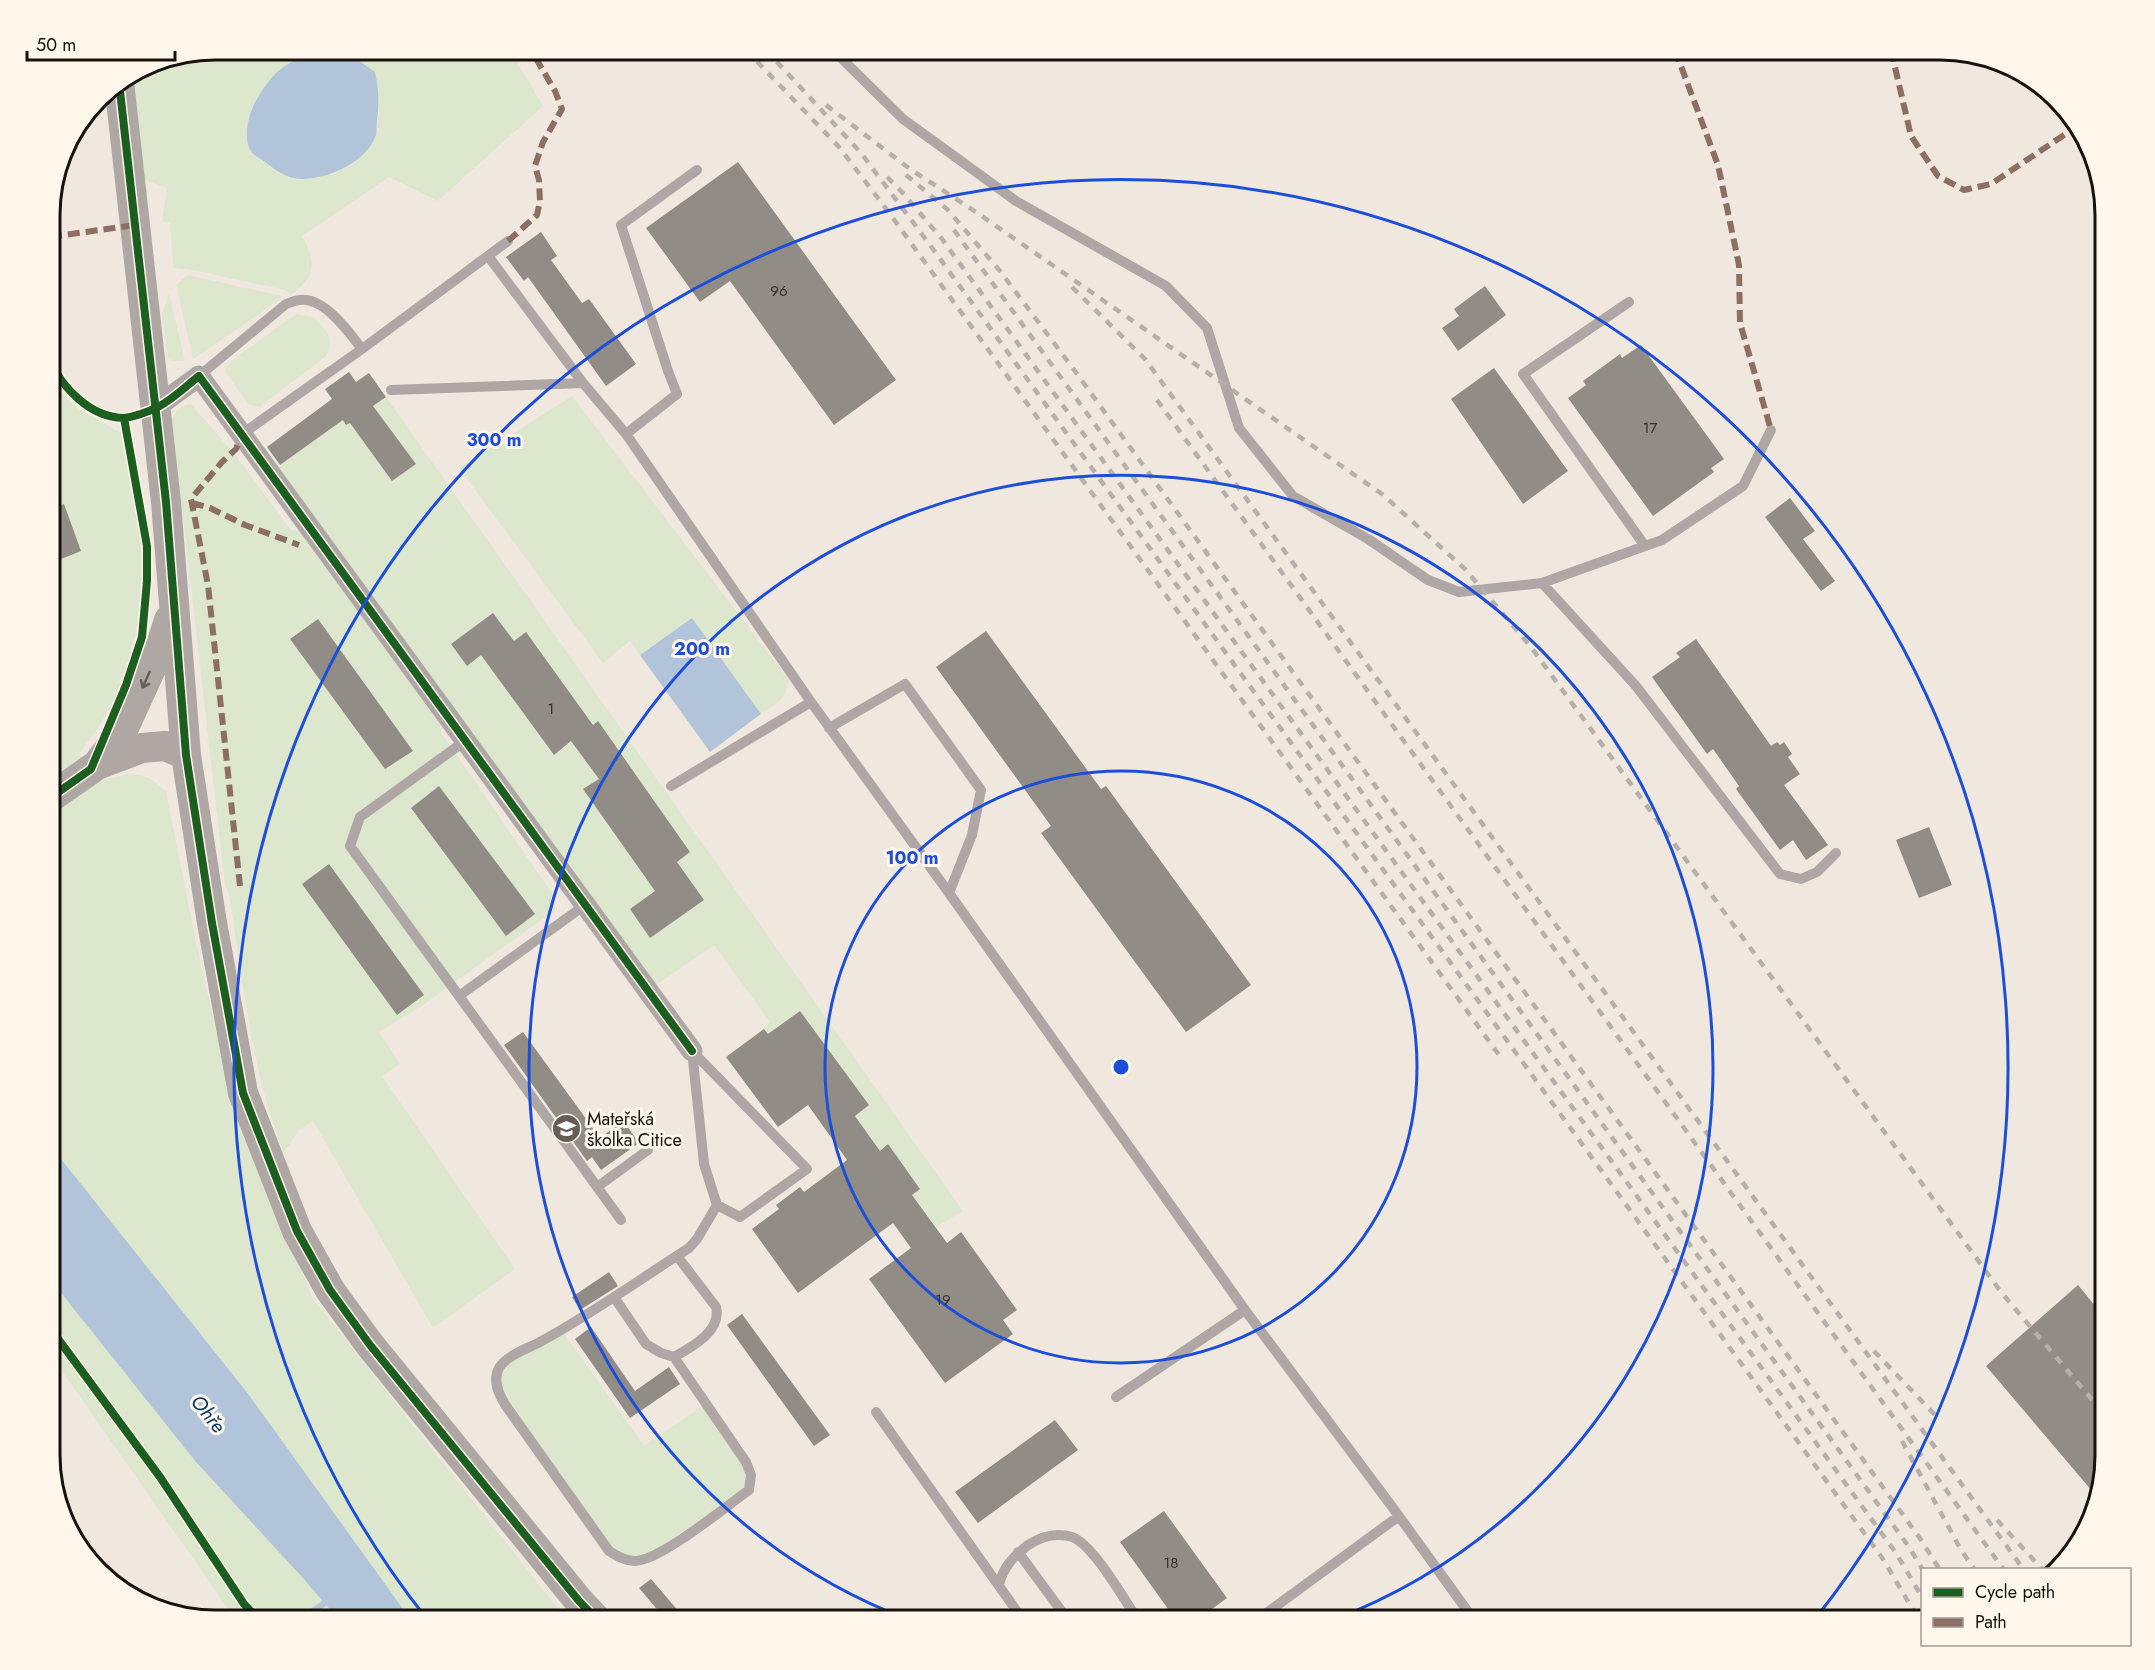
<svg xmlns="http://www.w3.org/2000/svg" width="2155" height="1670" font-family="Jost,sans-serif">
  <rect width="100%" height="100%" fill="#f0e8df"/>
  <path fill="#dce7ce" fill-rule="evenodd" d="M 215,50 L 510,50 L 543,106 L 438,201 L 389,177 L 302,236 C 317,263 316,276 291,295 L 285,290 L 193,270 L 173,268 L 170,222 L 162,222 L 167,188 L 144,180 L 132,74 L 152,62 ZM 351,55 L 379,112 L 376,135 L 354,163 L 334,174 L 300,180 L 278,173 L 251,152 L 341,56 Z
    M 187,275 L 283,296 L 268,308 L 193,359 L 176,285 Z
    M 169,293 L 185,361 L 174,361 L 168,359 L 162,314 Z
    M 296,314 L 314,317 C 326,331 337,338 325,357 L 259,407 L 248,404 L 224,370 L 230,362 Z
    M 60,390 L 79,409 L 121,433 L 141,541 L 144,569 L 143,597 L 129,662 L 119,692 L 98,728 L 79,754 L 101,781 C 130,773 144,768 166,792 L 193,928 L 228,1085 L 312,1297 L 567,1620 L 411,1620 L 249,1395 L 50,1145 L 50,397 Z
    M 572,396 L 788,679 C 787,701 777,702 761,714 L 692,618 L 640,655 L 630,641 L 603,663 L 459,468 Z
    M 386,397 L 963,1211 L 936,1227 L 912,1195 L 920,1188 L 888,1145 L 880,1151 L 855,1115 L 869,1105 L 800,1011 L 768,1034 L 764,1029 L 770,1022 L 714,945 L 655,986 L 278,467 L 343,420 L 346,425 L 350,423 L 393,481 L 416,464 L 373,406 ZM 493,613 L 509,634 L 510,644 L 526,633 L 593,725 L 598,721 L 690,852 L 677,862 L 650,937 L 630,909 L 661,887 L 648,881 L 583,789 L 599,779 L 571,741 L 553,755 L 482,654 L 467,666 L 451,644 Z
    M 191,404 L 236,456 L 291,530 L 300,530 L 439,722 L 442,734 L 556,899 L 551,913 L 423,1005 L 379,1032 L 400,1064 L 382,1076 L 515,1269 L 433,1328 L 313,1121 L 299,1130 L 284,1153 C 251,1071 243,981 229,894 L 225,885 L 172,420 C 177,410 179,405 191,404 Z
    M 50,1279 L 196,1462 L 302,1577 L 339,1620 L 236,1620 L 50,1354 Z
    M 563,1332 L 644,1446 L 702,1406 L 743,1466 L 746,1478 L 744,1489 C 721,1505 659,1557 634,1557 C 626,1556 620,1552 613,1549 L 502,1392 C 500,1385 499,1379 502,1372 C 511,1356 547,1342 563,1332 Z"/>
  <path fill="#b1c4d9" d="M 316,53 L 351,55 L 375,72 C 379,90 379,104 377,122 C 376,126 377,131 376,135 C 366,163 328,179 301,179 C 287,179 275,170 265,162 C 261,159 253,155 251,151 C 242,136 249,113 257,99 C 274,71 284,62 316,53 Z
    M 692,618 L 761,714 L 710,752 L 640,655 Z
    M 50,1145 L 249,1395 L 411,1620 L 339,1620 L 302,1577 L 196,1462 L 50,1279 Z"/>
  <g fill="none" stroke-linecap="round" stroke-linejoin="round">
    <path stroke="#b1c4d9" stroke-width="6" d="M 300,1620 L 329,1600"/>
  </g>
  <path fill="#918c85" d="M 738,162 L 896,380 L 834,425 L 730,281 L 700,302 L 646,228 Z
    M 541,232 L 557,256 L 551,260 L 582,303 L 589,299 L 636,364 L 606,386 L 528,277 L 524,281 L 506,257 Z
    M 1485,286 L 1506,315 L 1458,351 L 1442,328 L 1459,316 L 1454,309 Z
    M 1641,345 L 1724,459 L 1711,468 L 1714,472 L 1653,516 L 1568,398 L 1586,385 L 1583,381 L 1620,354 L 1622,358 Z
    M 1494,368 L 1568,471 L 1523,504 L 1451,399 Z
    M 349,372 L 356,382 L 369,373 L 386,397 L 373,406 L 416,464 L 392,481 L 350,423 L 346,425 L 343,420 L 280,465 L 267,447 L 332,399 L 325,389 Z
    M 1790,498 L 1815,531 L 1803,539 L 1835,581 L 1821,591 L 1765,517 Z
    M 64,504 L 81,551 L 56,561 L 50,545 L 50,510 Z
    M 493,613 L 514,641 L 526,632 L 593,725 L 598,721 L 690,852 L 677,862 L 704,900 L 650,938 L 630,909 L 655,891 L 583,789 L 599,779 L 571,741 L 554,755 L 481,655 L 467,666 L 451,644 Z
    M 318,619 L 413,751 L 385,769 L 290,639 Z
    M 986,631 L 1101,789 L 1106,786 L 1251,985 L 1186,1032 L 1041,833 L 1051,826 L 936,667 Z
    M 1696,639 L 1771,746 L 1777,742 L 1780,745 L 1784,742 L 1792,754 L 1788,757 L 1800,774 L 1784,785 L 1828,845 L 1806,860 L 1793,840 L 1780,850 L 1736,789 L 1739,786 L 1713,749 L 1707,754 L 1652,677 L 1680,657 L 1676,653 Z
    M 439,786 L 535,914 L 506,936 L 411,808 Z
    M 1929,827 L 1952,885 L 1919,898 L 1896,840 Z
    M 329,864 L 424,995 L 397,1015 L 302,884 Z
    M 800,1011 L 869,1105 L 855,1116 L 880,1151 L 888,1144 L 920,1189 L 912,1195 L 947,1243 L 961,1232 L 1017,1310 L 1003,1320 L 1013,1334 L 945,1383 L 869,1279 L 911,1248 L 893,1223 L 798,1293 L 752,1229 L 779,1209 L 776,1205 L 800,1187 L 804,1192 L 847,1160 L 808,1105 L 778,1127 L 726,1057 L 764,1029 L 768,1034 Z
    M 523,1032 L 600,1138 L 620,1123 L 624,1129 L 627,1126 L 639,1143 L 601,1170 L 592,1157 L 587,1161 L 504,1045 Z
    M 609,1272 L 618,1286 L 580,1310 L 572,1297 Z
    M 2078,1285 L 2105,1318 L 2105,1455 L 2098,1498 L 1986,1366 Z
    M 742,1314 L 830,1435 L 814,1446 L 727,1325 Z
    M 591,1327 L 635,1391 L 669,1367 L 680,1384 L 630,1418 L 575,1339 Z
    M 1055,1420 L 1078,1450 L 978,1523 L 955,1492 Z
    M 1164,1511 L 1227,1598 L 1197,1620 L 1176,1620 L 1120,1542 Z
    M 651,1579 L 686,1620 L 666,1620 L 639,1588 Z"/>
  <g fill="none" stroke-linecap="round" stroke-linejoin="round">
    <path stroke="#afa7a6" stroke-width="10" d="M 833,50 L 903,119 L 1016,201 L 1166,286 L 1207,328 L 1239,428 L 1293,496 L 1368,539 L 1428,580 L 1459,592 L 1542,583 L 1662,540 L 1743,486 L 1771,430
      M 488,256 L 583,383
      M 1629,302 L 1523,374 L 1645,546
      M 199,376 L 286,304 C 290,303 295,300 300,300 C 324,297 349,332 362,349
      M 391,390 L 583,383 L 626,434 L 677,394 L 668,371 L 621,225 L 697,170
      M 242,434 L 362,349 L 508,241
      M 626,434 L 811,702 L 949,893 L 1245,1310 L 1393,1508 L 1474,1620
      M 1542,583 L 1636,686 L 1780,874 L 1801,879 L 1817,872 L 1836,853
      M 829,728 L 905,684 L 981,790 L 972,835 L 949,893
      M 465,741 L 360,817 L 350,846 L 459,996 L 585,905
      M 671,786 L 811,702
      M 459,996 L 621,1220
      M 692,1051 L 807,1169 L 740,1217 L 717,1205 L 704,1164 Z
      M 597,1187 L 648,1150
      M 614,1297 L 646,1344 L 661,1353 L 674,1357 L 746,1462 L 751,1475 L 749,1490 C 725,1507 660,1561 635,1561 C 625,1561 617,1556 609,1551 L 506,1406 C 499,1395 492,1381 499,1368 C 506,1356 526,1349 538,1343 C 590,1315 639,1280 689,1248 L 697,1239 L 717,1205
      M 674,1357 C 692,1347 722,1331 716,1307 L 677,1256
      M 1116,1397 L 1245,1310
      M 876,1412 L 1023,1620
      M 1018,1552 L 1068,1620
      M 999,1585 C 1003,1567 1014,1556 1028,1545 C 1042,1536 1056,1532 1072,1537 C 1093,1544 1125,1601 1138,1620
      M 1257,1620 L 1399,1516"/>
    <path stroke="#afa7a6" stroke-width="21" d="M 155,408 L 199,376 L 692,1051"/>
    <path stroke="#afa7a4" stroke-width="30" d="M 119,82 L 166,502 L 186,755 L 212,923 L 243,1093 L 297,1231 L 330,1290 L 370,1345 L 579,1601 L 597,1620
      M 97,765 L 122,732 L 159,651 L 169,620
      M 50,798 L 97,765 L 142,748 L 165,746 L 186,755"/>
    <path stroke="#b6afaa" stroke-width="4.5" stroke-dasharray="8 8" stroke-linecap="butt" d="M 746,50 L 839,147 L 887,210 L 1499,1055
      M 766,50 L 861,153 L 930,245 L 1883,1559 L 1919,1620
      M 826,105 L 910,169 L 976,212 L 1382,494 L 1465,569 L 1531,647 L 2001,1292 L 2105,1415
      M 906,175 L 947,209 L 1000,271 L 1072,367 L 1919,1537 L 1940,1570
      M 887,177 L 901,191 L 942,239 L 1896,1553 L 1922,1597
      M 954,230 L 1909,1547 L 1923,1570
      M 1072,287 L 1145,359 L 2024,1570
      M 1157,400 L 2004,1570
      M 1874,1351 L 1936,1416
      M 1902,1441 L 1961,1550 L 1975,1570
      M 1997,1520 L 2043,1570"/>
    <path stroke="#8d6e63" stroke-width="6" stroke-dasharray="12 6" stroke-linecap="butt" d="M 1675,50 L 1718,165 L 1739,265 L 1740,323 L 1771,430
      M 1891,50 L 1911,136 L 1938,176 L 1964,190 L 1991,184 L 2076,127
      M 50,237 L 135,225
      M 508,241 L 537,215 L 540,201 L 539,180 L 535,166 L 543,142 L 562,109 L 555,91 L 531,50
      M 192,503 L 210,508 L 245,525 L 299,545
      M 240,886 L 208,585 L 191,499 L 222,462 L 236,449 L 242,434"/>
    <defs>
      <path id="cycleway" d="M 119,82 L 166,502 L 186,755 L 212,923 L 243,1093 L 297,1231 L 330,1290 L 370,1345 L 579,1601 L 597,1620
        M 50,360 C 62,388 90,417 123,418 C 132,418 146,412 154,409 C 170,402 185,387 199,376 L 692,1051
        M 50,798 L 91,769 L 126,685 L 142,637 L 147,581 L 147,546 L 124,418
        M 50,1328 L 160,1477 L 244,1604 L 259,1620"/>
    </defs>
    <use href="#cycleway" stroke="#fff6ec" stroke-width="11"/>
    <use href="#cycleway" stroke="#1b5e20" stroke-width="8"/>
  </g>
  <defs><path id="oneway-shaft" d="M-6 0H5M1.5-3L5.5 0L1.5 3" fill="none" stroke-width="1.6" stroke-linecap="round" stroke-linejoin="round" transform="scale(1.5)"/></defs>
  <use stroke="#635c58" href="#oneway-shaft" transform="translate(146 680) rotate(114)"/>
  <g fill="none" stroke="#1d4ed8" stroke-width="3">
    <circle cx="1121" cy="1067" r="296"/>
    <path d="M909 1620A592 592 0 1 1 1333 1620"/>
    <path d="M427 1619A887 887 0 1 1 1815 1619"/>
  </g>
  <defs>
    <symbol id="school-disc" viewBox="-11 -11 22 22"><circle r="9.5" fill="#635d56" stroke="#fff6ec"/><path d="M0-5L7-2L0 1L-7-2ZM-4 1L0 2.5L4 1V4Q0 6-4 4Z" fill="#fff"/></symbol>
  </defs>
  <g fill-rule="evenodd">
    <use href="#school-disc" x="550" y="1112" width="33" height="33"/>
  </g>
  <g text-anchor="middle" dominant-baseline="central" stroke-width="6" stroke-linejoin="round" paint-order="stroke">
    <g font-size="15" fill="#36302b">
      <text x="779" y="291">96</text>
      <text x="1650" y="428">17</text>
      <text x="551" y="709">1</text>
      <text x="943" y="1300">19</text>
      <text x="1171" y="1563">18</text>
    </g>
    <g font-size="18" fill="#17120d" stroke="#fff6ec" text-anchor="start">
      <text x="587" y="1119">Mateřská<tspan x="587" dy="21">školka Citice</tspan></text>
    </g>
    <g font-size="20" font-style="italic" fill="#093963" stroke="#fff6ec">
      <text transform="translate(208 1414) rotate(51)">Ohře</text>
    </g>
  </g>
  <path d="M0 0H2155V1670H0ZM215 60H1940A155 155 0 0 1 2095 215V1455A155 155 0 0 1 1940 1610H215A155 155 0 0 1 60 1455V215A155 155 0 0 1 215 60Z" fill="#fff6ec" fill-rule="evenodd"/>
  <path fill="none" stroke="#17120d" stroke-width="3" d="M215 60H1940A155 155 0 0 1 2095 215V1455A155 155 0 0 1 1940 1610H215A155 155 0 0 1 60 1455V215A155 155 0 0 1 215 60Z"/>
  <circle cx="1121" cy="1067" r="9" fill="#1d4ed8" stroke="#fff6ec" stroke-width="3"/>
  <g font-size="18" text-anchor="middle" font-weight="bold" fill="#1d4ed8" stroke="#fff6ec" stroke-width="6" stroke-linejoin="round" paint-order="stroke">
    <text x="494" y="446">300 m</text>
    <text x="702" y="655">200 m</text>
    <text x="912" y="864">100 m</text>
  </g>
  <rect x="1921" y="1568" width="210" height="78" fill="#fff6ec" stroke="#a29b93" stroke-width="1.5"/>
  <rect x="1933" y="1588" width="30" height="9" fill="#1b5e20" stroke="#a29b93" stroke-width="1.5"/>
  <text x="1975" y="1598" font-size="18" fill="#17120d">Cycle path</text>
  <rect x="1933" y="1618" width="30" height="9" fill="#8d6e63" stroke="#a29b93" stroke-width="1.5"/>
  <text x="1975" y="1628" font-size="18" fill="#17120d">Path</text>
  <path d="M27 51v9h148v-9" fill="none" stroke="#17120d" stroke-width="3"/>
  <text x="36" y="51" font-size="18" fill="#17120d" stroke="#fff6ec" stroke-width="4.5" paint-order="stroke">50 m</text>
</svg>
